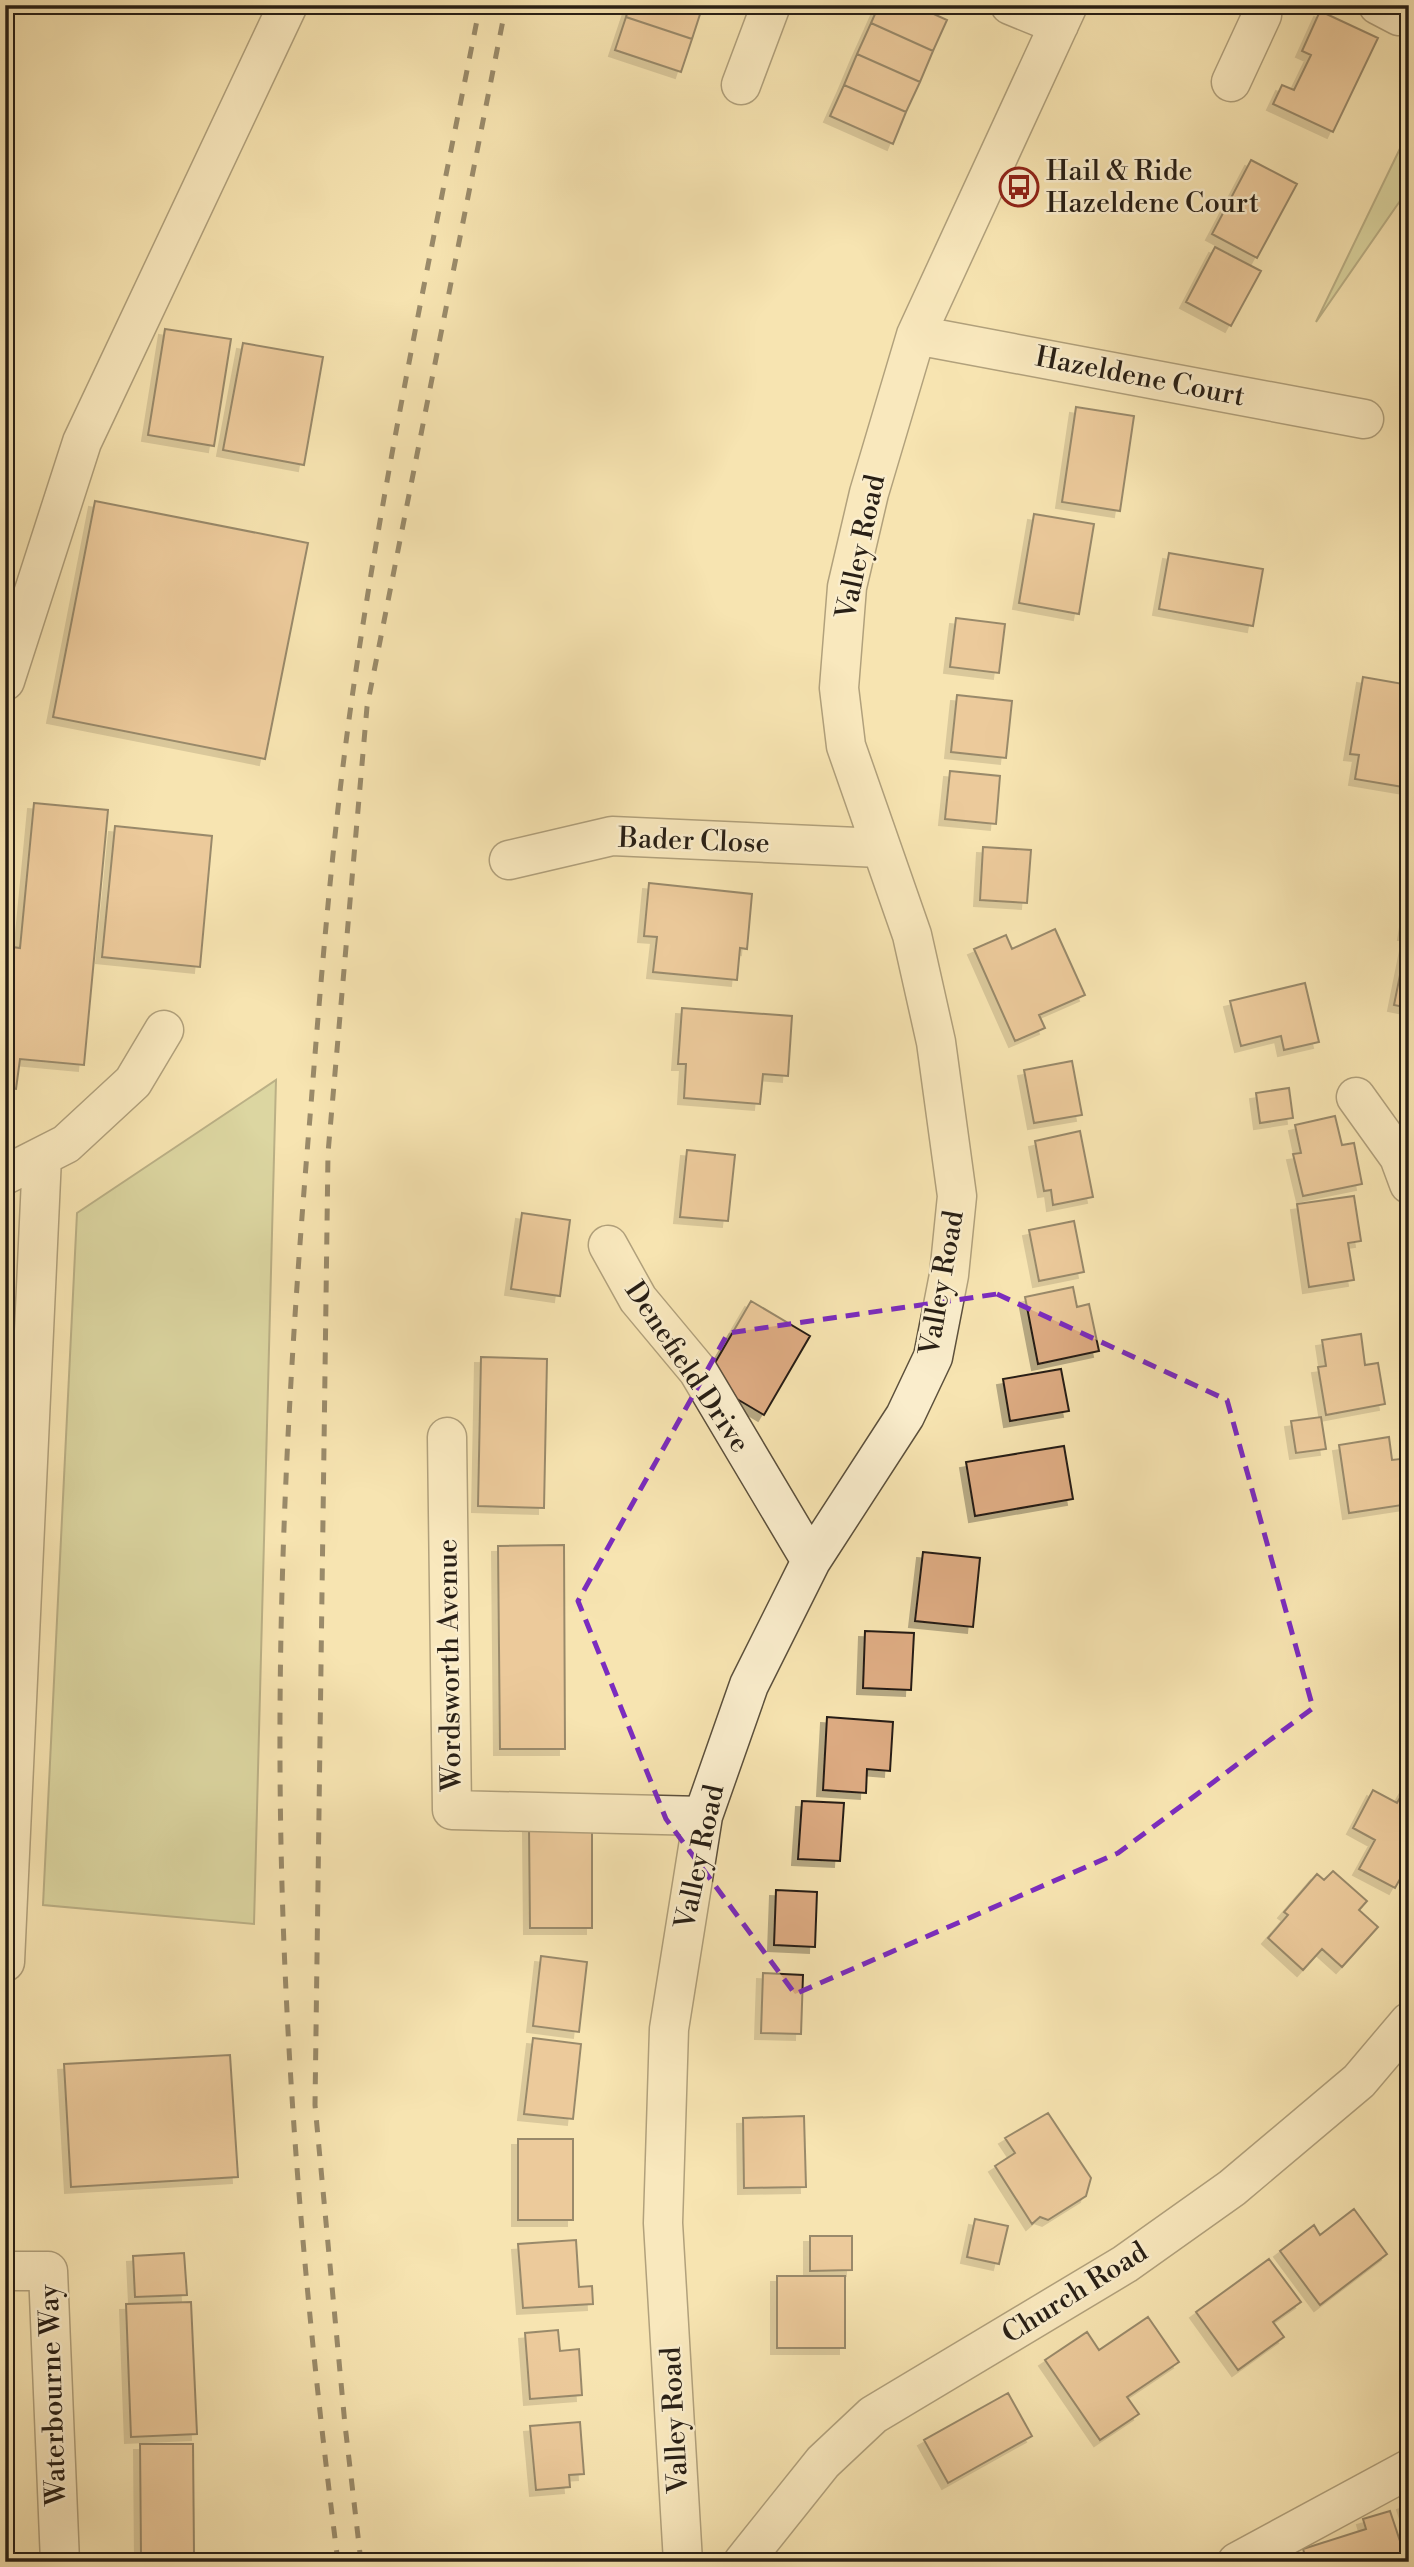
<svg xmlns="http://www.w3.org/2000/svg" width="1414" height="2567" font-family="'Libre Bodoni',serif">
  <defs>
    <filter id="shadow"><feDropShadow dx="-6" dy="6" stdDeviation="0" flood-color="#0004"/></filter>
  </defs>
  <rect width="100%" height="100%" fill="#f7e4b1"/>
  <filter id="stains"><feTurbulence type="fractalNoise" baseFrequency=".00286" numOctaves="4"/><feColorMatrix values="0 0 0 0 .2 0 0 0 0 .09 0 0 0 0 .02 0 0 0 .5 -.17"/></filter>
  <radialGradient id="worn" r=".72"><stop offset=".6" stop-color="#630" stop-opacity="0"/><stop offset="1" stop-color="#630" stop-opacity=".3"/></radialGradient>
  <path fill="#bac58e" stroke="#717252" stroke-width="2" d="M 1409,130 L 1409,188 L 1316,322 Z
    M 276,1080 L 254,1924 L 43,1905 L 77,1213 Z"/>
  <path fill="#ddab82" stroke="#281f15" stroke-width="2" filter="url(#shadow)" d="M 630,5 L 703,5 L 692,39 L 626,17 Z
    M 879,5 L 914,5 L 947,20 L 933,51 L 871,23 Z
    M 1320,11 L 1378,38 L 1333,132 L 1273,104 L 1282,85 L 1294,90 L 1311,55 L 1302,51 Z
    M 626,17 L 692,39 L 681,72 L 615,50 Z
    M 871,23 L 933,51 L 920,82 L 857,54 Z
    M 857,54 L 920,82 L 906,112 L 844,85 Z
    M 844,85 L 906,112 L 893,144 L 830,116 Z
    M 1251,160 L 1297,184 L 1257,258 L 1212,234 Z
    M 1215,247 L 1261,271 L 1231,326 L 1186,302 Z
    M 165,329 L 231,339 L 214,446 L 148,435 Z
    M 243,343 L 323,357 L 304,465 L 223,450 Z
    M 1076,407 L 1134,416 L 1120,511 L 1062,502 Z
    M 95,501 L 308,543 L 265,759 L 53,717 Z
    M 1034,514 L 1094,524 L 1079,614 L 1019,603 Z
    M 1169,553 L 1263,569 L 1253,626 L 1159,609 Z
    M 956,618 L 1005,624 L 999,673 L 950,667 Z
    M 1363,677 L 1409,685 L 1409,788 L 1355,779 L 1359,755 L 1350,754 Z
    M 957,695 L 1012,701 L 1006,758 L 951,752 Z
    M 950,771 L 1000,776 L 996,824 L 945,819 Z
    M 34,803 L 108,810 L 84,1065 L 20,1059 L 16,1089 L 5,1088 L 5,946 L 20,948 Z
    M 115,826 L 212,836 L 200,967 L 102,957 Z
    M 983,847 L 1031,850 L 1027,903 L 980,900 Z
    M 649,883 L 752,894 L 747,949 L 740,948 L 737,980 L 653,972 L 657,937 L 644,936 Z
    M 1409,902 L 1409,934 L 1404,934 Z
    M 1055,929 L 1085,995 L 1039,1015 L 1045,1028 L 1015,1041 L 974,949 L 1006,935 L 1012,949 Z
    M 1406,945 L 1409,946 L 1409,1008 L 1394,1005 Z
    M 1305,983 L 1319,1042 L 1284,1050 L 1281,1036 L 1241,1046 L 1230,1001 Z
    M 682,1008 L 792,1016 L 788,1076 L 763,1074 L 760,1104 L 684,1098 L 686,1064 L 678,1064 Z
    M 1072,1061 L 1082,1115 L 1034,1123 L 1024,1070 Z
    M 1289,1088 L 1293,1118 L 1260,1123 L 1256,1093 Z
    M 1335,1116 L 1342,1145 L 1354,1143 L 1362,1184 L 1303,1196 L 1293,1154 L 1301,1153 L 1295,1125 Z
    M 1080,1131 L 1093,1197 L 1053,1205 L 1051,1190 L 1044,1191 L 1035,1141 Z
    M 687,1150 L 735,1155 L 728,1221 L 680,1217 Z
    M 1354,1196 L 1361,1241 L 1348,1243 L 1354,1280 L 1309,1287 L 1297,1204 Z
    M 522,1213 L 570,1220 L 560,1296 L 511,1289 Z
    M 1074,1221 L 1084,1272 L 1039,1281 L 1029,1230 Z
    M 1073,1287 L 1077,1307 L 1089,1304 L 1099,1351 L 1038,1364 L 1025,1297 Z
    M 751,1301 L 810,1336 L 764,1415 L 705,1380 Z
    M 1361,1334 L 1365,1365 L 1378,1363 L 1385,1404 L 1326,1415 L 1318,1367 L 1326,1366 L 1322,1340 Z
    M 481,1357 L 547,1359 L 544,1508 L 478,1506 Z
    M 1061,1369 L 1069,1411 L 1010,1421 L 1003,1379 Z
    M 1321,1417 L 1326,1449 L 1296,1453 L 1291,1421 Z
    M 1389,1437 L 1392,1460 L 1409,1458 L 1409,1504 L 1349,1513 L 1339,1445 Z
    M 1064,1446 L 1073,1499 L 975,1516 L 966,1462 Z
    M 564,1545 L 565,1749 L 500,1749 L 498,1546 Z
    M 923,1552 L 980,1558 L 973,1627 L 915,1621 Z
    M 865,1631 L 914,1633 L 911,1690 L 863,1688 Z
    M 827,1717 L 893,1722 L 890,1771 L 867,1769 L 866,1793 L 823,1790 Z
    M 1409,1782 L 1409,1863 L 1395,1888 L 1359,1869 L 1375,1840 L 1353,1828 L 1373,1790 L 1397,1803 Z
    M 802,1801 L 844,1803 L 840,1861 L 798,1859 Z
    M 529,1827 L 592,1828 L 592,1928 L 530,1928 Z
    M 1333,1871 L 1367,1901 L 1359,1910 L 1378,1927 L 1342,1967 L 1322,1949 L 1303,1970 L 1268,1938 L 1288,1915 L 1284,1912 L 1317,1874 L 1324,1880 Z
    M 776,1890 L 817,1892 L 815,1947 L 774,1945 Z
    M 541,1956 L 587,1962 L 579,2032 L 533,2026 Z
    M 763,1973 L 803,1975 L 801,2034 L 761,2033 Z
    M 533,2038 L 581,2044 L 573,2119 L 524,2114 Z
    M 230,2055 L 238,2177 L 71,2187 L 64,2064 Z
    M 1048,2113 L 1091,2178 L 1086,2196 L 1048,2220 L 1040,2217 L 1032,2224 L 995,2166 L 1015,2153 L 1005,2138 Z
    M 804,2116 L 806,2187 L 744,2188 L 743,2118 Z
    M 518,2139 L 573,2139 L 573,2220 L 518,2220 Z
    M 1354,2209 L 1387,2254 L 1320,2305 L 1280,2251 L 1314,2225 L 1320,2235 Z
    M 975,2219 L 1008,2226 L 999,2264 L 967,2257 Z
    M 810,2236 L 852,2236 L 852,2270 L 810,2271 Z
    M 576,2240 L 579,2287 L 592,2286 L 593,2304 L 523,2308 L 518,2244 Z
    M 184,2253 L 187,2295 L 135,2297 L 133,2256 Z
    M 1269,2259 L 1301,2302 L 1273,2322 L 1284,2337 L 1238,2370 L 1196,2312 Z
    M 777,2276 L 845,2276 L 845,2348 L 777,2348 Z
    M 191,2302 L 197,2434 L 131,2437 L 126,2304 Z
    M 1148,2317 L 1179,2362 L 1127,2397 L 1139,2414 L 1100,2440 L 1045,2360 L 1087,2332 L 1099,2350 Z
    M 558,2330 L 560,2351 L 579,2349 L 582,2395 L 530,2399 L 525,2333 Z
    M 1008,2393 L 1032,2436 L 948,2483 L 924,2440 Z
    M 580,2422 L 584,2474 L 569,2475 L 570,2487 L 536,2490 L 530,2426 Z
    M 140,2444 L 193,2444 L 194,2553 L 141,2554 Z
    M 1409,2502 L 1409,2522 L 1403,2504 Z
    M 1390,2511 L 1404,2553 L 1384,2562 L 1307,2562 L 1303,2549 L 1366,2529 L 1363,2519 Z"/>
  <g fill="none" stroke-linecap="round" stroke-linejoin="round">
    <defs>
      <path id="minor" d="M 1010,5 L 1059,25
        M 1378,5 L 1399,16 L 1405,5
        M 1231,82 L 1262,15 L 1263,5
        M 741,85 L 771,5
        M 916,335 L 1364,419
        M 5,681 L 82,442 L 288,5
        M 509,860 L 612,836 L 880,848
        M 1356,1097 L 1399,1157 L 1409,1184
        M 5,1175 L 66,1144 L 133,1082 L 164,1030
        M 608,1245 L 638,1299 L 698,1371 L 811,1561
        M 447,1437 L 452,1810 L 703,1816
        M 5,1962 L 42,1157
        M 5,2271 L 48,2271 L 60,2562
        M 683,2562 L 663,2223 L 669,2029 L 703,1816 L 749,1685 L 811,1561 L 905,1416 L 933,1357 L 949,1275 L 957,1196 L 936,1042 L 912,935 L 846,746 L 839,688 L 847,587 L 869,493 L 916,335 L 1068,5
        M 743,2562 L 823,2462 L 873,2415 L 1125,2264 L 1232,2188 L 1359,2081 L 1409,2022
        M 1237,2562 L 1409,2469"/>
    </defs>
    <use href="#minor" stroke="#5c503c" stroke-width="41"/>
    <use href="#minor" stroke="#faedcc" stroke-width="38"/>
    <path stroke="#281f15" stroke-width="5" stroke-dasharray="12 12" stroke-linecap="butt" d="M 338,2562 C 304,2297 281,2029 280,1762 C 279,1547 292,1331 310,1117 C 321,979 332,841 351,705 C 384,470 434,238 480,5
      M 361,2562 L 345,2425 L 315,2105 L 328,1153 L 367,707 L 506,5"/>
  </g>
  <path d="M0 0H1414V2567H0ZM 997,1294 L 1227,1400 L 1313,1708 L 1118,1853 L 795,1994 L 666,1819 L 578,1601 L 728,1333 Z" fill="#f7e4b1" fill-opacity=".55" fill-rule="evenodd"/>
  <path fill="none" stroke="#7b2cbf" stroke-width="5" stroke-dasharray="14 9" stroke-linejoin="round" d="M 997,1294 L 1227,1400 L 1313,1708 L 1118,1853 L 795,1994 L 666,1819 L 578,1601 L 728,1333 Z"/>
  <defs>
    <symbol id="bus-ring" viewBox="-11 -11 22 22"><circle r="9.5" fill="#faedcc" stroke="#8f2418" stroke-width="1.5"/><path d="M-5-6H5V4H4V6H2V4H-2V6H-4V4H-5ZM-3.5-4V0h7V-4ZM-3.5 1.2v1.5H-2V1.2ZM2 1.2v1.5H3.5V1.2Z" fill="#8f2418"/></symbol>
  </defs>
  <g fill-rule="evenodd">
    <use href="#bus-ring" x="997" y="165" width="44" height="44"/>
  </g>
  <g text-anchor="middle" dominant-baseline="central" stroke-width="5" stroke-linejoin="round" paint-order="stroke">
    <g font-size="28" fill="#281f15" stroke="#faedcc" text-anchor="start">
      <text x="1046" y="171">Hail &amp; Ride<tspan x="1046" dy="32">Hazeldene Court</tspan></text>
    </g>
    <g font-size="28" fill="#281f15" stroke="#faedcc">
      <text transform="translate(1140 377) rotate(11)">Hazeldene Court</text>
      <text transform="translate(861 547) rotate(-78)">Valley Road</text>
      <text transform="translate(694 841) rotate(2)">Bader Close</text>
      <text transform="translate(942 1283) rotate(-80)">Valley Road</text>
      <text transform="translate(687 1367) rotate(56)">Denefield Drive</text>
      <text transform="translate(450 1665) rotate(-91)">Wordsworth Avenue</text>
      <text transform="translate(700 1857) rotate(-78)">Valley Road</text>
      <text transform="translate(1075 2293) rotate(-32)">Church Road</text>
      <text transform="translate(53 2395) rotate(-92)">Waterbourne Way</text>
      <text transform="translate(675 2420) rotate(-93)">Valley Road</text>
    </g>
  </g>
  <rect width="1414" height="2567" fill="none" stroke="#f7e4b1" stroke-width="28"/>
  <rect x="7" y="7" width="1400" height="2553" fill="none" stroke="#281f15" stroke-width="3.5"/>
  <rect x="14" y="14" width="1386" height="2539" fill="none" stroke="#281f15" stroke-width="2"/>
  <rect width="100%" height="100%" filter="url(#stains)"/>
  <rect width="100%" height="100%" fill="url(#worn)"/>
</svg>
